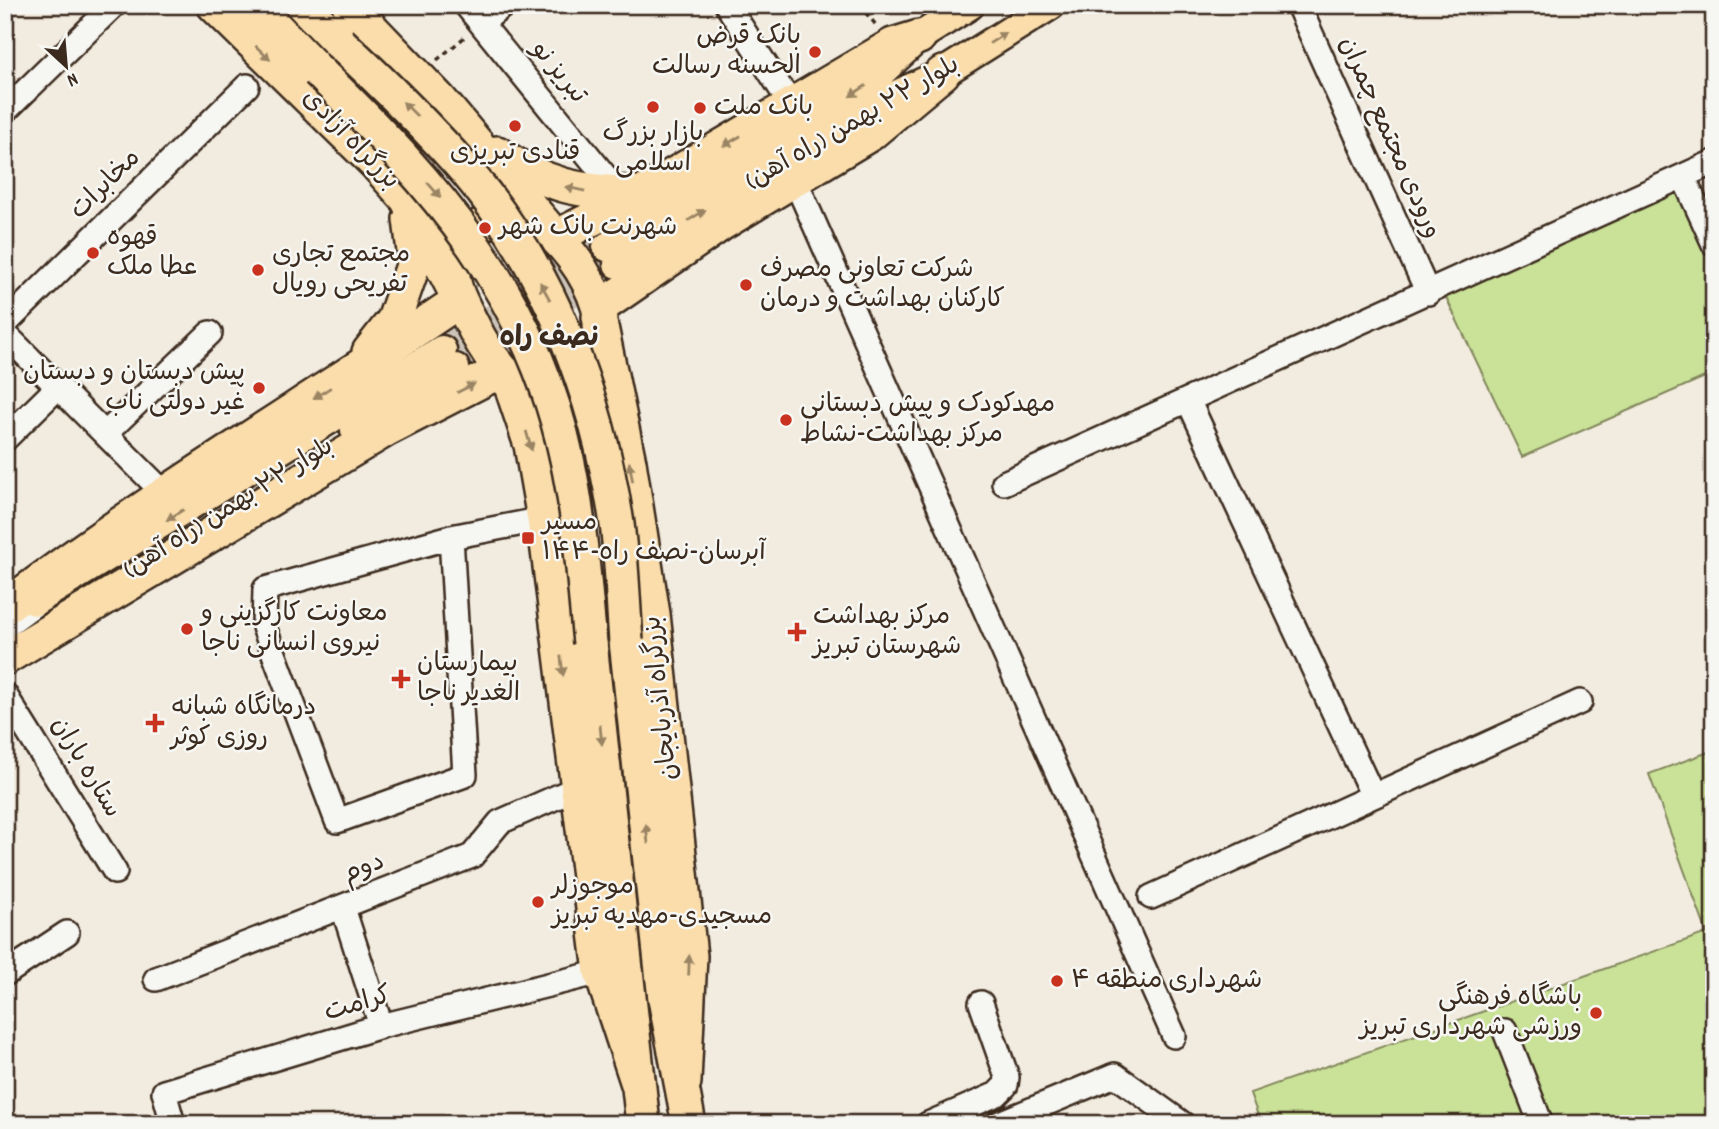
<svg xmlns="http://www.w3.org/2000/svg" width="1719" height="1129" font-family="Dekko,'Playpen Sans Arabic',sans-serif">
  <rect width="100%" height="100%" fill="#f2ece0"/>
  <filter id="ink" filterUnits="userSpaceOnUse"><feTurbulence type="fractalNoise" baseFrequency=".0143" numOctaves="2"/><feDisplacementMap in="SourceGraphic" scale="14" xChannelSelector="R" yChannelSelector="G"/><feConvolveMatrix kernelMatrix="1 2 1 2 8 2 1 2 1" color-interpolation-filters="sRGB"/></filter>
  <g filter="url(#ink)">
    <path fill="#c9e298" stroke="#82865b" stroke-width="2" d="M 1678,179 L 1714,255 L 1714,373 L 1522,457 L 1441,287 Z
      M 1714,750 L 1714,1124 L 1261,1124 L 1250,1093 L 1707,933 L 1649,774 Z"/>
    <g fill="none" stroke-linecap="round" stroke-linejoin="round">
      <path stroke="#cdc5b9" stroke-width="28" stroke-dasharray="28 14" stroke-linecap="butt" d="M 442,350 L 607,247
        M 455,368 L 618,264"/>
      <defs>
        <path id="minor" d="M 466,5 L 605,176
          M 727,5 L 792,106
          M 1298,5 L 1428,293
          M 481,23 L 504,5
          M 5,111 L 114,5
          M 1683,176 L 1714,244
          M 795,180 L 1174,1036
          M 5,324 L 247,86
          M 5,334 L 164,493
          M 1188,400 L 1372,794
          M 105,434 L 210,333
          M 5,439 L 58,387
          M 1004,483 L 1714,162
          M 451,537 L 465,775 L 337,821 L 264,627 L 265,589 L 451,537 L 544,519
          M 5,626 L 35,604
          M 5,695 L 115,872
          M 1151,897 L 1580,702
          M 343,908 L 381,1026
          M 5,974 L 67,933
          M 156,979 L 472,856 L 500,822 L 577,788
          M 1505,1031 L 1541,1124
          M 173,1124 L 164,1092 L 381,1026 L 601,972
          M 928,1124 L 997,1094 L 1006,1085 L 1007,1077 L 981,1003
          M 997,1124 L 1115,1075 L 1183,1124"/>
        <path id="major" d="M 607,247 L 864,88 L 919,37 L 970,5
          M 618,264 L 873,106 L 943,73 L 1051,5
          M 355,430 L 455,368
          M 35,601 L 442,350"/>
        <path id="highway" d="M 214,5 L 375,163 L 407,199 L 454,289
          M 254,5 L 318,71
          M 303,5 L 340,43
          M 349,5 L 440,100 L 547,227
          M 497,153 C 544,185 580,193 637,193
          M 506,215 C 514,215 524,215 532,219 C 562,237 588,273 598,306 C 601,315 600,328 600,338 C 600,348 597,365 590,372 C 536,423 495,371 471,322 C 463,306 451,286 453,267 C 456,236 479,223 506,215 Z
          M 556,237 L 643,193 L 893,45 L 919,37
          M 599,308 L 721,224 L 870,134 L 943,73
          M 599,317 L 629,462 L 653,614 L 690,956 L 684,1082
          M 369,352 L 394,320 L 415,260 L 410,219
          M 508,377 L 531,445 L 544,519 L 601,972 L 638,1084
          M 5,607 C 151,496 309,403 460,300
          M 626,641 L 665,999 L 689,1124
          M 590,643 L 643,1124
          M 5,658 L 387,429 L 500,371"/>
      </defs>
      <use href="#minor" stroke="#3b2a1e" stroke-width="28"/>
      <use href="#major" stroke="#3b2a1e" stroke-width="33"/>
      <use href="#highway" stroke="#3b2a1e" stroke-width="38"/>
      <path stroke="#3b2a1e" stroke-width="3.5" stroke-dasharray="5 5" stroke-linecap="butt" d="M 859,5 L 876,25
        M 437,60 L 466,36"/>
      <use href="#minor" stroke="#f6f6f2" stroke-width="23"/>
      <use href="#major" stroke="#faddab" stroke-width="28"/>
      <use href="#highway" stroke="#faddab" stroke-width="33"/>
      <defs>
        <path id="highway-bridge" d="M 340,43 C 384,84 427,126 467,172 C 551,270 598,397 617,524 C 622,562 623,602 626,641
          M 318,71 C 435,185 532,293 567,459 C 580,519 584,582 590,643"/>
      </defs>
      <use href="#highway-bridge" stroke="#3b2a1e" stroke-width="38" stroke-linecap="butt"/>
      <use href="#highway-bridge" stroke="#faddab" stroke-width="33"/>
    </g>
    <defs><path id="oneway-solid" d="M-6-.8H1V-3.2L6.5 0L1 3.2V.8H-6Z" transform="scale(1.75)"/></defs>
    <g fill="#9a8464">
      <use href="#oneway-solid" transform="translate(998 38) rotate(-32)"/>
      <use href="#oneway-solid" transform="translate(263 53) rotate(44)"/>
      <use href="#oneway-solid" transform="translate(858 91) rotate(146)"/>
      <use href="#oneway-solid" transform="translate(410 109) rotate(-135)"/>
      <use href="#oneway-solid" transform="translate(732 141) rotate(150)"/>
      <use href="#oneway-solid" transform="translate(575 189) rotate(-169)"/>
      <use href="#oneway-solid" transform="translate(434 190) rotate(49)"/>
      <use href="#oneway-solid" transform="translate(697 215) rotate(-32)"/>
      <use href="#oneway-solid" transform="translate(545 291) rotate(-119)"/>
      <use href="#oneway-solid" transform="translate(466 388) rotate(-27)"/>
      <use href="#oneway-solid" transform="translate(322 393) rotate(148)"/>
      <use href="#oneway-solid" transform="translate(529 441) rotate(74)"/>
      <use href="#oneway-solid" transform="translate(631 472) rotate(-100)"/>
      <use href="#oneway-solid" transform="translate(175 515) rotate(148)"/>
      <use href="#oneway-solid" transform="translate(562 666) rotate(83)"/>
      <use href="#oneway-solid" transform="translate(601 735) rotate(84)"/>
      <use href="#oneway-solid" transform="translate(647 834) rotate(-96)"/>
      <use href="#oneway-solid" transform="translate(689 965) rotate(-88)"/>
    </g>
  </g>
  <g fill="#c8321e" stroke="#f6f6f2" stroke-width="2.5">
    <circle cx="815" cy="52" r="7"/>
    <circle cx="653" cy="107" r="7"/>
    <circle cx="700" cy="108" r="7"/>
    <circle cx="515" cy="126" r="7"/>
    <circle cx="485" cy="228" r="7"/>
    <circle cx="93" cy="253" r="7"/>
    <circle cx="258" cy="270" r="7"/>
    <circle cx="746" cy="285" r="7"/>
    <circle cx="259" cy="388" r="7"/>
    <circle cx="786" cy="420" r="7"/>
    <rect x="521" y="531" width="14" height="14" rx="3.5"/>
    <circle cx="187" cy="629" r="7"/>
    <path d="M793.5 621.5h7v7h7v7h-7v7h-7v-7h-7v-7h7z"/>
    <path d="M397.5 668.5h7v7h7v7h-7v7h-7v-7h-7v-7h7z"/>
    <path d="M151.5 712.5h7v7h7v7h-7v7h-7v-7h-7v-7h7z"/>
    <circle cx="538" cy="902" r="7"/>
    <circle cx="1057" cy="981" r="7"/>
    <circle cx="1596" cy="1013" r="7"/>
  </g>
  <g text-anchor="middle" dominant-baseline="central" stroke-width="5" stroke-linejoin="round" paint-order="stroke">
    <g font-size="26" fill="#3b2a1e" stroke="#f6f6f2" text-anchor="start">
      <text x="801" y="37" text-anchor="end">بانک قرض<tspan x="801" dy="30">الحسنه رسالت</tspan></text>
      <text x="714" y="108">بانک ملت</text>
      <text x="653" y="134" text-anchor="middle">بازار بزرگ<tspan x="653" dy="30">اسلامی</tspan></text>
      <text x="515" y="153" text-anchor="middle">قنادی تبریزی</text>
      <text x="499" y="228">شهرنت بانک شهر</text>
      <text x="107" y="238">قهوه<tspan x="107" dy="30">عطا ملک</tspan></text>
      <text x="272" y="255">مجتمع تجاری<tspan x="272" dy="30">تفریحی رویال</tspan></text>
      <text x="760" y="270">شرکت تعاونی مصرف<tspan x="760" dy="30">کارکنان بهداشت و درمان</tspan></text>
      <text x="245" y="373" text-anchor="end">پیش دبستان و دبستان<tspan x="245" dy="30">غیر دولتی ناب</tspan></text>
      <text x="800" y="405">مهدکودک و پیش دبستانی<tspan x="800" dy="30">مرکز بهداشت-نشاط</tspan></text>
      <text x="542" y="523">مسیر<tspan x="542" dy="30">۱۴۴-آبرسان-نصف راه</tspan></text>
      <text x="201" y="614">معاونت کارگزینی و<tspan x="201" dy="30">نیروی انسانی ناجا</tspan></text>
      <text x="813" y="617">مرکز بهداشت<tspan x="813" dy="30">شهرستان تبریز</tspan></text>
      <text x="417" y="664">بیمارستان<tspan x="417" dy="30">الغدیر ناجا</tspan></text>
      <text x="171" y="708">درمانگاه شبانه<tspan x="171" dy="30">روزی کوثر</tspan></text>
      <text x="552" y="887">موجوزلر<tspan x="552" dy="30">مسجیدی-مهدیه تبریز</tspan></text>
      <text x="1071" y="981">شهرداری منطقه ۴</text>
      <text x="1582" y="998" text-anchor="end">باشگاه فرهنگی<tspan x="1582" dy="30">ورزشی شهرداری تبریز</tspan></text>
    </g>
    <g font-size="26" fill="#3b2a1e" stroke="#f6f6f2">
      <text transform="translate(558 73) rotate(51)">تبریز نو</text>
      <text transform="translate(853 124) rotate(-30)">بلوار ۲۲ بهمن (راه آهن)</text>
      <text transform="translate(1389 138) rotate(66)">ورودی مجتمع چمران</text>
      <text transform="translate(350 140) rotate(46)">بزرگراه آزادی</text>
      <text transform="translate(106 185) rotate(-45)">مخابرات</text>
      <text transform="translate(229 509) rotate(-32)">بلوار ۲۲ بهمن (راه آهن)</text>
      <text transform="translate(662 698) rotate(-96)">بزرگراه آذربایجان</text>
      <text transform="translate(85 768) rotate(59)">ستاره باران</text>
      <text transform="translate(364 869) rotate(-22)">دوم</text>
      <text transform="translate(358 1005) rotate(-16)">کرامت</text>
    </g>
    <g font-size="28" font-weight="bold" fill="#3b2a1e" stroke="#f6f6f2">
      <text x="549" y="340">نصف راه</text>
    </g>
  </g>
  <rect width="1719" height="1129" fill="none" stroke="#f6f6f2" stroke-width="28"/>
  <rect x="14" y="14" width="1691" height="1101" fill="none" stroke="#3b2a1e" stroke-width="2.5" filter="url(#ink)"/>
  <g transform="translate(66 66) rotate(154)" stroke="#f6f6f2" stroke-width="5" paint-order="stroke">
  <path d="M0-5L12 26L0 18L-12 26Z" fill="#3b2a1e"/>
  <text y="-10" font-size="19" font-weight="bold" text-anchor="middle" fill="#3b2a1e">N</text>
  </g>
</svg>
